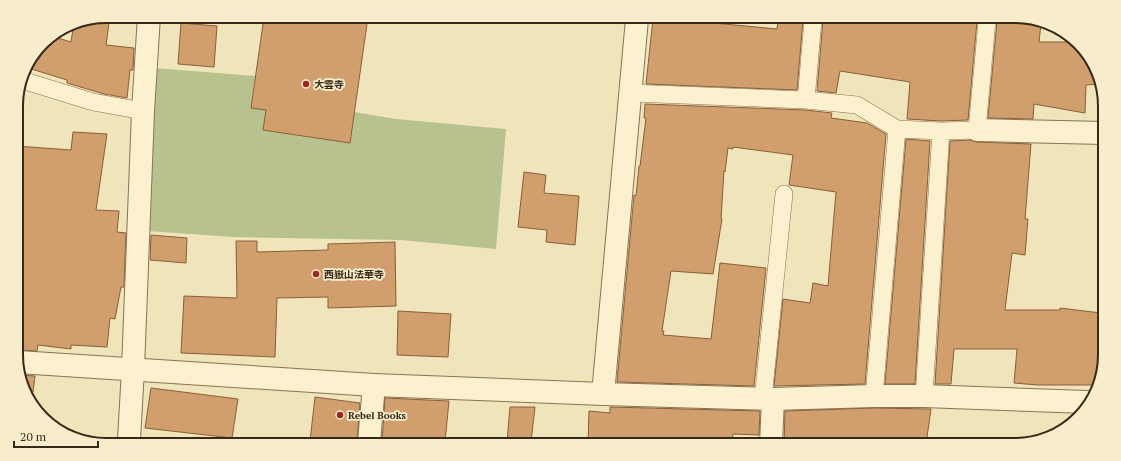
<svg xmlns="http://www.w3.org/2000/svg" width="1121" height="461" font-family="'PT Serif','Noto Sans JP',serif">
  <rect width="100%" height="100%" fill="#f0e4bb"/>
  <path fill="#b8c28f" d="M 154,68 L 255,76 L 251,107 L 266,110 L 264,130 L 350,143 L 354,112 L 396,119 L 506,129 L 496,249 L 401,240 L 233,237 L 147,231 Z"/>
  <path fill="#d19e6e" stroke="#895e38" d="M 106,16 L 110,16 L 106,45 L 134,48 L 133,70 L 130,70 L 127,98 L 104,94 L 67,83 L 67,80 L 25,67 L 46,38 L 51,36 L 71,42 L 74,22 Z
    M 264,17 L 368,17 L 350,143 L 263,130 L 266,110 L 251,108 Z
    M 653,19 L 703,19 L 703,22 L 777,29 L 778,19 L 803,20 L 797,90 L 646,84 Z
    M 823,20 L 977,21 L 968,120 L 941,121 L 907,119 L 910,82 L 840,71 L 836,93 L 817,91 Z
    M 997,21 L 1014,21 L 1041,24 L 1039,42 L 1075,42 L 1083,47 L 1100,84 L 1086,85 L 1085,113 L 1034,104 L 1033,119 L 988,118 Z
    M 181,23 L 217,26 L 214,67 L 178,64 Z
    M 645,104 L 805,110 L 832,113 L 831,118 L 867,123 L 886,134 L 865,384 L 774,386 L 783,299 L 810,303 L 813,283 L 828,286 L 836,192 L 789,185 L 793,155 L 733,147 L 733,149 L 728,148 L 725,172 L 724,171 L 721,219 L 722,219 L 713,274 L 671,271 L 662,331 L 664,331 L 663,335 L 711,339 L 720,263 L 766,268 L 754,386 L 617,382 L 634,195 L 636,196 L 639,166 L 640,166 L 646,118 L 644,118 Z
    M 73,132 L 107,134 L 96,210 L 119,211 L 117,232 L 126,233 L 124,287 L 121,287 L 115,319 L 110,318 L 107,347 L 71,345 L 71,349 L 38,345 L 37,351 L 18,350 L 16,146 L 71,150 Z
    M 906,139 L 930,141 L 915,384 L 885,384 Z
    M 970,140 L 977,142 L 1031,144 L 1025,219 L 1028,219 L 1025,255 L 1012,253 L 1005,310 L 1060,310 L 1060,308 L 1101,313 L 1100,385 L 1038,385 L 1014,383 L 1017,349 L 954,349 L 951,384 L 935,384 L 950,141 Z
    M 524,172 L 546,175 L 544,193 L 579,196 L 575,245 L 546,242 L 547,230 L 518,227 Z
    M 151,235 L 187,238 L 186,263 L 150,260 Z
    M 236,241 L 257,241 L 257,252 L 328,250 L 328,244 L 395,242 L 396,306 L 328,308 L 328,297 L 277,298 L 275,357 L 181,353 L 184,296 L 237,298 Z
    M 398,311 L 451,314 L 448,357 L 397,355 Z
    M 19,375 L 35,376 L 33,392 L 27,391 Z
    M 151,388 L 238,399 L 232,438 L 145,428 Z
    M 315,397 L 360,403 L 357,442 L 310,441 Z
    M 385,398 L 449,401 L 445,442 L 382,442 Z
    M 510,407 L 535,407 L 531,442 L 507,442 Z
    M 610,407 L 760,411 L 759,435 L 733,434 L 732,443 L 588,443 L 589,411 L 610,413 Z
    M 874,408 L 931,409 L 926,444 L 784,444 L 785,411 Z"/>
  <g fill="none" stroke-linecap="round" stroke-linejoin="round">
    <defs>
      <path id="service" d="M 22,80 L 93,102 L 143,111
        M 631,93 L 806,100 L 857,105 L 897,129 L 941,131 L 977,130 L 987,21
        M 806,100 L 813,20
        M 874,396 L 897,129
        M 924,396 L 941,131
        M 763,399 L 784,194"/>
      <path id="minor" d="M 637,19 L 603,394 L 773,399 L 874,396 L 924,396 L 1087,402
        M 977,130 L 1104,133
        M 129,440 L 133,369 L 143,111 L 149,16
        M 369,442 L 374,385
        M 771,444 L 773,399"/>
      <path id="tertiary" d="M 18,362 L 374,385 L 603,394"/>
    </defs>
    <use href="#service" stroke="#887354" stroke-width="18"/>
    <use href="#minor" stroke="#887354" stroke-width="24"/>
    <use href="#tertiary" stroke="#887354" stroke-width="24"/>
    <use href="#service" stroke="#fbf1ce" stroke-width="17"/>
    <use href="#minor" stroke="#fbf1ce" stroke-width="22"/>
    <use href="#tertiary" stroke="#fbf1ce" stroke-width="22"/>
  </g>
  <g fill="#9b2820" stroke="#f7edcb" stroke-width="1.5">
    <circle cx="306" cy="84" r="4"/>
    <circle cx="316" cy="274" r="4"/>
    <circle cx="340" cy="415" r="4"/>
  </g>
  <g text-anchor="middle" dominant-baseline="central" stroke-width="3.5" stroke-linejoin="round" paint-order="stroke">
    <g font-size="10" font-weight="bold" fill="#36291a" stroke="#f7edcb" text-anchor="start">
      <text x="314" y="84">大雲寺</text>
      <text x="324" y="274">西嶽山法華寺</text>
      <text x="348" y="415">Rebel Books</text>
    </g>
  </g>
  <path d="M0 0H1121V461H0ZM106 23H1015A83 83 0 0 1 1098 106V355A83 83 0 0 1 1015 438H106A83 83 0 0 1 23 355V106A83 83 0 0 1 106 23Z" fill="#f7edcb" fill-rule="evenodd"/>
  <path fill="none" stroke="#36291a" stroke-width="2" d="M106 23H1015A83 83 0 0 1 1098 106V355A83 83 0 0 1 1015 438H106A83 83 0 0 1 23 355V106A83 83 0 0 1 106 23Z"/>
  <path d="M14 441v6h84v-6" fill="none" stroke="#36291a" stroke-width="2"/>
  <text x="20" y="441" font-size="12" fill="#36291a" stroke="#f7edcb" stroke-width="3" paint-order="stroke">20 m</text>
</svg>
